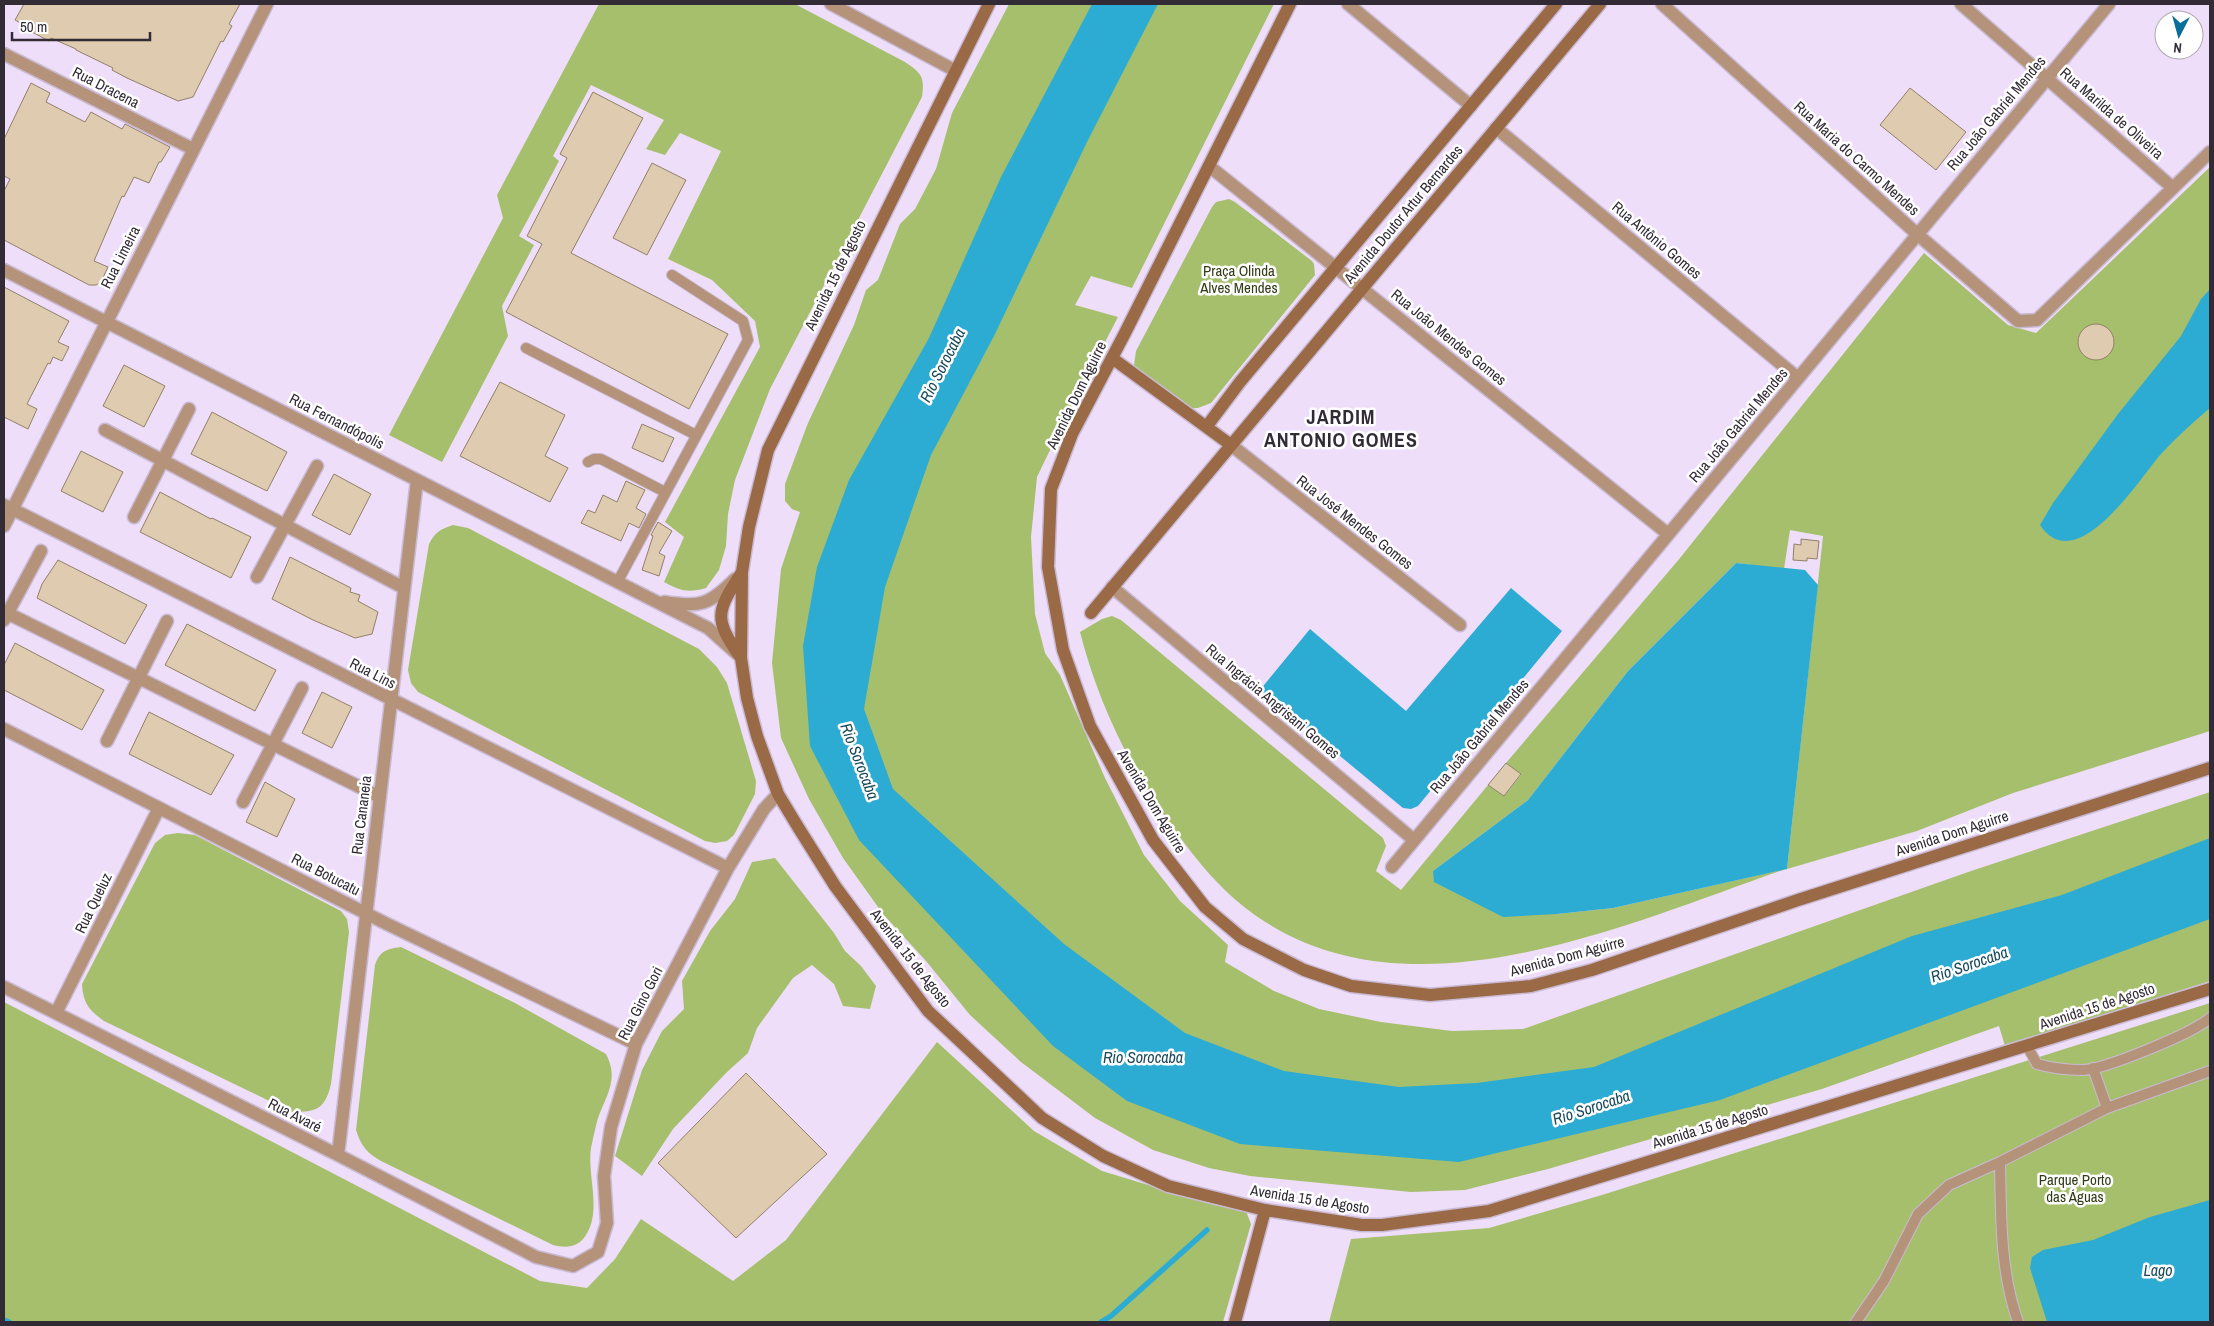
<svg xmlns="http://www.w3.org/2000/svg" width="2214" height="1326" font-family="'Archivo Narrow',sans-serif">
  <rect width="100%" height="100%" fill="#efdefa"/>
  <path fill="#a6bf6d" d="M 599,4 L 795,4 L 905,62 C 921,73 925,76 922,97 L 770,389 L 735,480 L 728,514 L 726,546 L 719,570 L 706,588 C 689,593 680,591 664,582 L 684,537 L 665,522 L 760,347 L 755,321 L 712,280 L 668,259 L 721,151 L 680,133 L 665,155 L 646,149 L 664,120 L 591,85 L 553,156 L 559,161 L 519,236 L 534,245 L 502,306 L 508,336 L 442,462 L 389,435 L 503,218 L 497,195 Z
    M 1009,4 L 1274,4 L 1132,288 L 1091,276 L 1075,305 L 1118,317 L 1064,421 L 1037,477 L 1031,537 L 1035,614 L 1045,653 L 1060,675 L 1105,778 L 1144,855 L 1180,901 L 1228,945 L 1225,962 L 1274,991 L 1319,1009 L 1381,1022 L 1452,1031 L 1523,1029 L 1971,871 L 2210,792 L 2210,981 L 2005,1046 L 1999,1026 L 1822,1089 L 1548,1169 L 1465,1190 L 1411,1192 L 1250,1176 L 1209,1168 L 1153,1150 L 1095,1118 L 1021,1062 L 970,1015 L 926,961 L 883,914 L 843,858 L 809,799 L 781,738 L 772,663 L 781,569 L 800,512 L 792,509 L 785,501 L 785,484 L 808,423 L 854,325 L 866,290 L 878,280 L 900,224 L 915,209 L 936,169 L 952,113 Z
    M 2210,167 L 2210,731 L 2013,793 L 1917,831 L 1787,869 L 1823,536 L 1790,530 L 1784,569 L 1736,563 L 1628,671 L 1528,800 L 1433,871 L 1557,914 L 1613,908 L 1786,869 C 1624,925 1398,1030 1243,906 C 1219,887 1200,864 1182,840 C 1135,779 1099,707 1080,632 L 1102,619 L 1112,616 L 1121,620 L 1383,838 L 1386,846 L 1376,871 L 1401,890 L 1488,785 L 1504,796 L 1521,775 L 1506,763 L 1680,558 L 1924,253 L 2008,325 L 2036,333 Z
    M 1229,199 L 1235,202 L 1312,261 L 1314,264 L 1315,275 L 1211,403 L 1198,408 L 1179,409 L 1139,380 L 1134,365 L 1136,351 L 1212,207 L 1216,202 Z
    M 453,525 L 468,528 L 699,649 L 717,667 L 727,683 L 756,781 L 755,794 L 734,835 L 727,841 L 715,843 L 705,841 L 418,692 L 411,683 L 408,670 L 429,544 C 435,532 441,529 453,525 Z
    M 178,833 L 195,835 L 341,911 L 347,919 L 349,932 L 331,1084 C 325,1109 317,1112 292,1112 L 104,1021 C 89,1010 83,1003 82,984 L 155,843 L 165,835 Z
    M 775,858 L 834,933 L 845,951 L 861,966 L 876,986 L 870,1009 L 843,1006 L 834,984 L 812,965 L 793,978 L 757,1028 L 748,1053 L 726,1073 L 673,1129 L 642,1176 L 615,1156 L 642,1070 L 662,1031 L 684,1009 L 682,981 L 710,931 L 735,899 L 752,862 Z
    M 401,947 L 515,1003 L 606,1054 C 619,1079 607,1094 598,1118 C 595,1128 593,1139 591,1148 C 587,1176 602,1210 586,1235 C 578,1248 566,1248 553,1245 L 381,1161 C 367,1153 361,1146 356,1130 L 375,965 C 380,951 386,949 401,947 Z
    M 4,1002 L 540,1281 L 587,1288 L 615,1259 L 641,1219 L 733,1281 L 786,1240 L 937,1042 L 1034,1131 L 1102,1171 L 1214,1205 L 1246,1211 L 1251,1224 L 1223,1322 L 4,1322 Z
    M 2210,1003 L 2210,1322 L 1329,1322 L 1351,1239 L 1489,1228 L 1602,1195 Z"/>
  <path fill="#2cabd3" d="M 1092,4 L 1158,4 L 1087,142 L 994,336 L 931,455 L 885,587 L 864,709 L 893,789 L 1064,944 L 1185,1033 L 1284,1071 L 1399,1087 L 1477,1083 L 1594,1067 L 1912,936 L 2062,895 L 2210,838 L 2210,919 L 1720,1100 L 1459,1162 L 1240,1144 L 1127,1101 L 1053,1046 L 859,840 L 810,746 L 803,646 L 817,567 L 849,480 L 929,338 L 1001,177 Z
    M 2210,289 L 2210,408 C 2192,423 2176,438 2160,455 C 2138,481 2076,579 2040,525 L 2053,503 L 2118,414 L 2181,336 L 2201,299 Z
    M 1736,563 L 1805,570 L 1818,585 L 1787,869 L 1613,908 L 1557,914 L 1503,917 L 1434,882 L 1433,871 L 1528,800 L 1628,671 Z
    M 1511,588 L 1562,631 L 1418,806 L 1411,809 L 1403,808 L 1260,690 L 1310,629 L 1406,711 Z
    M 2210,1200 L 2210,1322 L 2047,1322 L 2030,1268 L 2032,1257 L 2043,1250 L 2093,1240 L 2150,1217 Z"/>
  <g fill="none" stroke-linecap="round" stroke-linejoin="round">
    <path stroke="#2cabd3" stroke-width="5.5" d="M 4,1320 L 9,1322
      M 1101,1322 L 1111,1316 L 1207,1230"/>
  </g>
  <path fill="#decbb0" stroke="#918067" d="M 24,4 L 240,4 L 229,24 L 232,26 L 223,42 L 221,41 L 193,97 L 178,101 L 127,78 L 112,70 L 113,68 L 76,50 L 76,49 L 51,38 L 49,41 L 32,32 L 34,30 L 15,20 Z
    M 31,83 L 50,93 L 46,102 L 85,122 L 91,112 L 122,129 L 125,124 L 170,147 L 161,162 L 159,162 L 149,183 L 134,177 L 124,197 L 122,196 L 94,261 L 108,267 L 101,282 L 96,285 L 89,285 L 4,240 L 4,191 L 10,179 L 4,176 L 4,139 Z
    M 1910,88 L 1966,132 L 1936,170 L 1880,125 Z
    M 593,92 L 643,118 L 571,253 L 728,334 L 689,409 L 506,312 L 542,244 L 527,236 L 567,158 L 560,154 Z
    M 652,163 L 686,180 L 647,255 L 613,238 Z
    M 4,287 L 69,321 L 58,342 L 69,347 L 62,361 L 53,357 L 50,364 L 48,363 L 27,404 L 37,409 L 28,429 L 4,417 Z
    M2078 342a18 18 0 1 1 36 0a18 18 0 1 1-36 0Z
    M 124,365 L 165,386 L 144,427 L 103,406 Z
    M 500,382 L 565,415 L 545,456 L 568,468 L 550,502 L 460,456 Z
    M 212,412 L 287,452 L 267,491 L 191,454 Z
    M 642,424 L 674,438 L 663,462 L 632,448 Z
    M 81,451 L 123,472 L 103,512 L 61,491 Z
    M 334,474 L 371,494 L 350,535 L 312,515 Z
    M 626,481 L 645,490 L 636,508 L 646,514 L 639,528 L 629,523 L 621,541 L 581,523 L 588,510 L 595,513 L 603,495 L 617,502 Z
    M 160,492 L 211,519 L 212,518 L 251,537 L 231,578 L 140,532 Z
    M 658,522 L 672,531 L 659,553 L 665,556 L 659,576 L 642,570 L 653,536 L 651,535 Z
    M 1801,539 L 1819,541 L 1817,559 L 1807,558 L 1807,561 L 1793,560 L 1794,544 L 1801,545 Z
    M 290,557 L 351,588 L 350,592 L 360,595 L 358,601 L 378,612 L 372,634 L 355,638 L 313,620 L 272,599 Z
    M 58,560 L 147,605 L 125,644 L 37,598 L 42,584 Z
    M 187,624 L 276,670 L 255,711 L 165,665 Z
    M 15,643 L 104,690 L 82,730 L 4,690 L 4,665 Z
    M 322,692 L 352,707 L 332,748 L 302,733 Z
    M 149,712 L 234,755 L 211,795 L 129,754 Z
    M 1506,763 L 1521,774 L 1504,796 L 1488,785 Z
    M 265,782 L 295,799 L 277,837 L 246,822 Z
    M 746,1073 L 827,1154 L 736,1238 L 658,1163 Z"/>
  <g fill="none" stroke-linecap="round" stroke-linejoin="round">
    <defs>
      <path id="lane" d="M 526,348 L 696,435
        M 588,462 L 594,459 L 601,459 L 665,492
        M 618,581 L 748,340 L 743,321 L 672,275
        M 2027,1046 L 2037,1064 C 2051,1068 2068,1070 2083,1070 C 2106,1069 2193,1033 2210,1018
        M 2093,1068 L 2107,1108
        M 2000,1162 C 2001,1216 2000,1271 2018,1322
        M 1856,1322 L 1884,1281 L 1918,1214 L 1949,1185 L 2000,1162 L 2107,1108 L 2210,1071"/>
      <path id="street" d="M 831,4 L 954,70
        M 1348,4 L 1471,106
        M 1662,4 L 1917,234 L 2018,321 L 2037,320 L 2210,152
        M 1961,4 L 2173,188
        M 4,54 L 193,149
        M 1496,128 L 1798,378
        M 1209,166 L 1668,534
        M 4,270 L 708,628 L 736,653
        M 105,430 L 404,588
        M 1231,445 L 1460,625
        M 4,505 L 728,868
        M 134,517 L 189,409
        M 4,526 L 267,4
        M 257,577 L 317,466
        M 1112,587 L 1414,840
        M 664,602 C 700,607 708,606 735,579
        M 7,613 L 380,797
        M 4,620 L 41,551
        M 4,729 L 385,923 L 636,1044
        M 107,741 L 167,621
        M 243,802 L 302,688
        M 1392,867 L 2109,4
        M 4,987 L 338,1155 L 536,1257 L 573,1266 L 598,1252 L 607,1223 L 604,1176 L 611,1127 L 636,1044 L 728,868 L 764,809 L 778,794
        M 56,1013 L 159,808
        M 338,1155 L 417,480"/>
      <path id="secondary" d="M 989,4 L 768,450 L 749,527 L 742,572 L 741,658 L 747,698 L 757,736 L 778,794 L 798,827 L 835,886 L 928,1011 L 1042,1118 L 1103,1156 L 1168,1186 L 1265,1210 L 1362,1225 L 1382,1225 L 1489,1211 L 2210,989
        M 1290,4 L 1125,333 L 1072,434 L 1051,489 L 1048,567 L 1063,650 L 1090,726 L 1153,840 L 1205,907 L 1243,939 L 1304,970 L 1351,986 L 1430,995 L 1531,986 L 1592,970 L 1798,900 L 2210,768
        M 1112,358 L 1231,445
        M 1207,426 L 1240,382 L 1556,4
        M 1091,613 L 1600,4
        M 741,658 C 713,618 716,612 742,572
        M 1235,1322 L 1265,1210"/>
    </defs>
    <use href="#lane" stroke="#c9bad3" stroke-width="12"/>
    <use href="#street" stroke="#c9bad3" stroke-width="15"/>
    <use href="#secondary" stroke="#c9bad3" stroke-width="15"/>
    <use href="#lane" stroke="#b5927a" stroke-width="10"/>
    <use href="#street" stroke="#b5927a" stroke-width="12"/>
    <use href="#secondary" stroke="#9a6946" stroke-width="12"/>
  </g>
  <g text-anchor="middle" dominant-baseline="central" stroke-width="5" stroke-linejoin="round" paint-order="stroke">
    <g font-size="15" fill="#322b36" stroke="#fff">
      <text transform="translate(106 87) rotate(27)">Rua Dracena</text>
      <text transform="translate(1996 113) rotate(-50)">Rua João Gabriel Mendes</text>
      <text transform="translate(2112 113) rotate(41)">Rua Marilda de Oliveira</text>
      <text transform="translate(1857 158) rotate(42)">Rua Maria do Carmo Mendes</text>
      <text transform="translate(1403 214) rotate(-50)">Avenida Doutor Artur Bernardes</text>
      <text transform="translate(1657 240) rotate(40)">Rua Antônio Gomes</text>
      <text transform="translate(120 257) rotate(-63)">Rua Limeira</text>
      <text transform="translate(835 275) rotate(-64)">Avenida 15 de Agosto</text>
      <text transform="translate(1449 337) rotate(39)">Rua João Mendes Gomes</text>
      <text transform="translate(1076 395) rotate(-64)">Avenida Dom Aguirre</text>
      <text transform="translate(337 421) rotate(27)">Rua Fernandópolis</text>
      <text transform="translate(1738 425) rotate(-50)">Rua João Gabriel Mendes</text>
      <text transform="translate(1355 522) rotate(38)">Rua José Mendes Gomes</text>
      <text transform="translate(373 673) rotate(27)">Rua Lins</text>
      <text transform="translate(1273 701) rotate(40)">Rua Ingrácia Angrisani Gomes</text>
      <text transform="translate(1479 736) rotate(-50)">Rua João Gabriel Mendes</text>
      <text transform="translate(1152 801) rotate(59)">Avenida Dom Aguirre</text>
      <text transform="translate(361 815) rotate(-83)">Rua Cananeia</text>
      <text transform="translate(1952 833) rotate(-18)">Avenida Dom Aguirre</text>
      <text transform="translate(326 874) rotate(27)">Rua Botucatu</text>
      <text transform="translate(93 903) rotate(-64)">Rua Queluz</text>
      <text transform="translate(1567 956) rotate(-15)">Avenida Dom Aguirre</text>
      <text transform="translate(911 958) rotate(52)">Avenida 15 de Agosto</text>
      <text transform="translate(640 1003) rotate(-63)">Rua Gino Gori</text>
      <text transform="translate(2097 1006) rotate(-18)">Avenida 15 de Agosto</text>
      <text transform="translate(295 1115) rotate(27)">Rua Avaré</text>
      <text transform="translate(1710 1126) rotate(-17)">Avenida 15 de Agosto</text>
      <text transform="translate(1310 1199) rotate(9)">Avenida 15 de Agosto</text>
    </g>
    <g font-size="15" fill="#323c17" stroke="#fff">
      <text x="1239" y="270">Praça Olinda<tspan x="1239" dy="17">Alves Mendes</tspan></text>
      <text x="2075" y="1179">Parque Porto<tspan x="2075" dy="17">das Águas</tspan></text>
    </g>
    <g font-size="16" font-style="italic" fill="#184a5b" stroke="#fff">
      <text transform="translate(942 365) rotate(-63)">Rio Sorocaba</text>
      <text transform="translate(860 761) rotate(69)">Rio Sorocaba</text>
      <text transform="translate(1969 964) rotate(-19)">Rio Sorocaba</text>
      <text x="1143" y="1057">Rio Sorocaba</text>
      <text transform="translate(1591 1107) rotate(-18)">Rio Sorocaba</text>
      <text x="2158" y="1270">Lago</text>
    </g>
    <g font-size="20" font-weight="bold" letter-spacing="1" fill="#322b36" stroke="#fff">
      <text x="1341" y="416">JARDIM<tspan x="1341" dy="23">ANTONIO GOMES</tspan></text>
    </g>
  </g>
  <rect width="2214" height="1326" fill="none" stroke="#322b36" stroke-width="10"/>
  <g transform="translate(2179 35) rotate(186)"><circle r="24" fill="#ffffff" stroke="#adaaaf"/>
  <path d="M0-4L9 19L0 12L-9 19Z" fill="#0a6e9b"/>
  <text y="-8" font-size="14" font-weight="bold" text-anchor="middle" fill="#322b36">N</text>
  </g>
  <path d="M12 32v8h138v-8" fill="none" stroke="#322b36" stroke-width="2.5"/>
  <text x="20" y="32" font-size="15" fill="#322b36" stroke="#ffffff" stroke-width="4" paint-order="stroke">50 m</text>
</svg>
